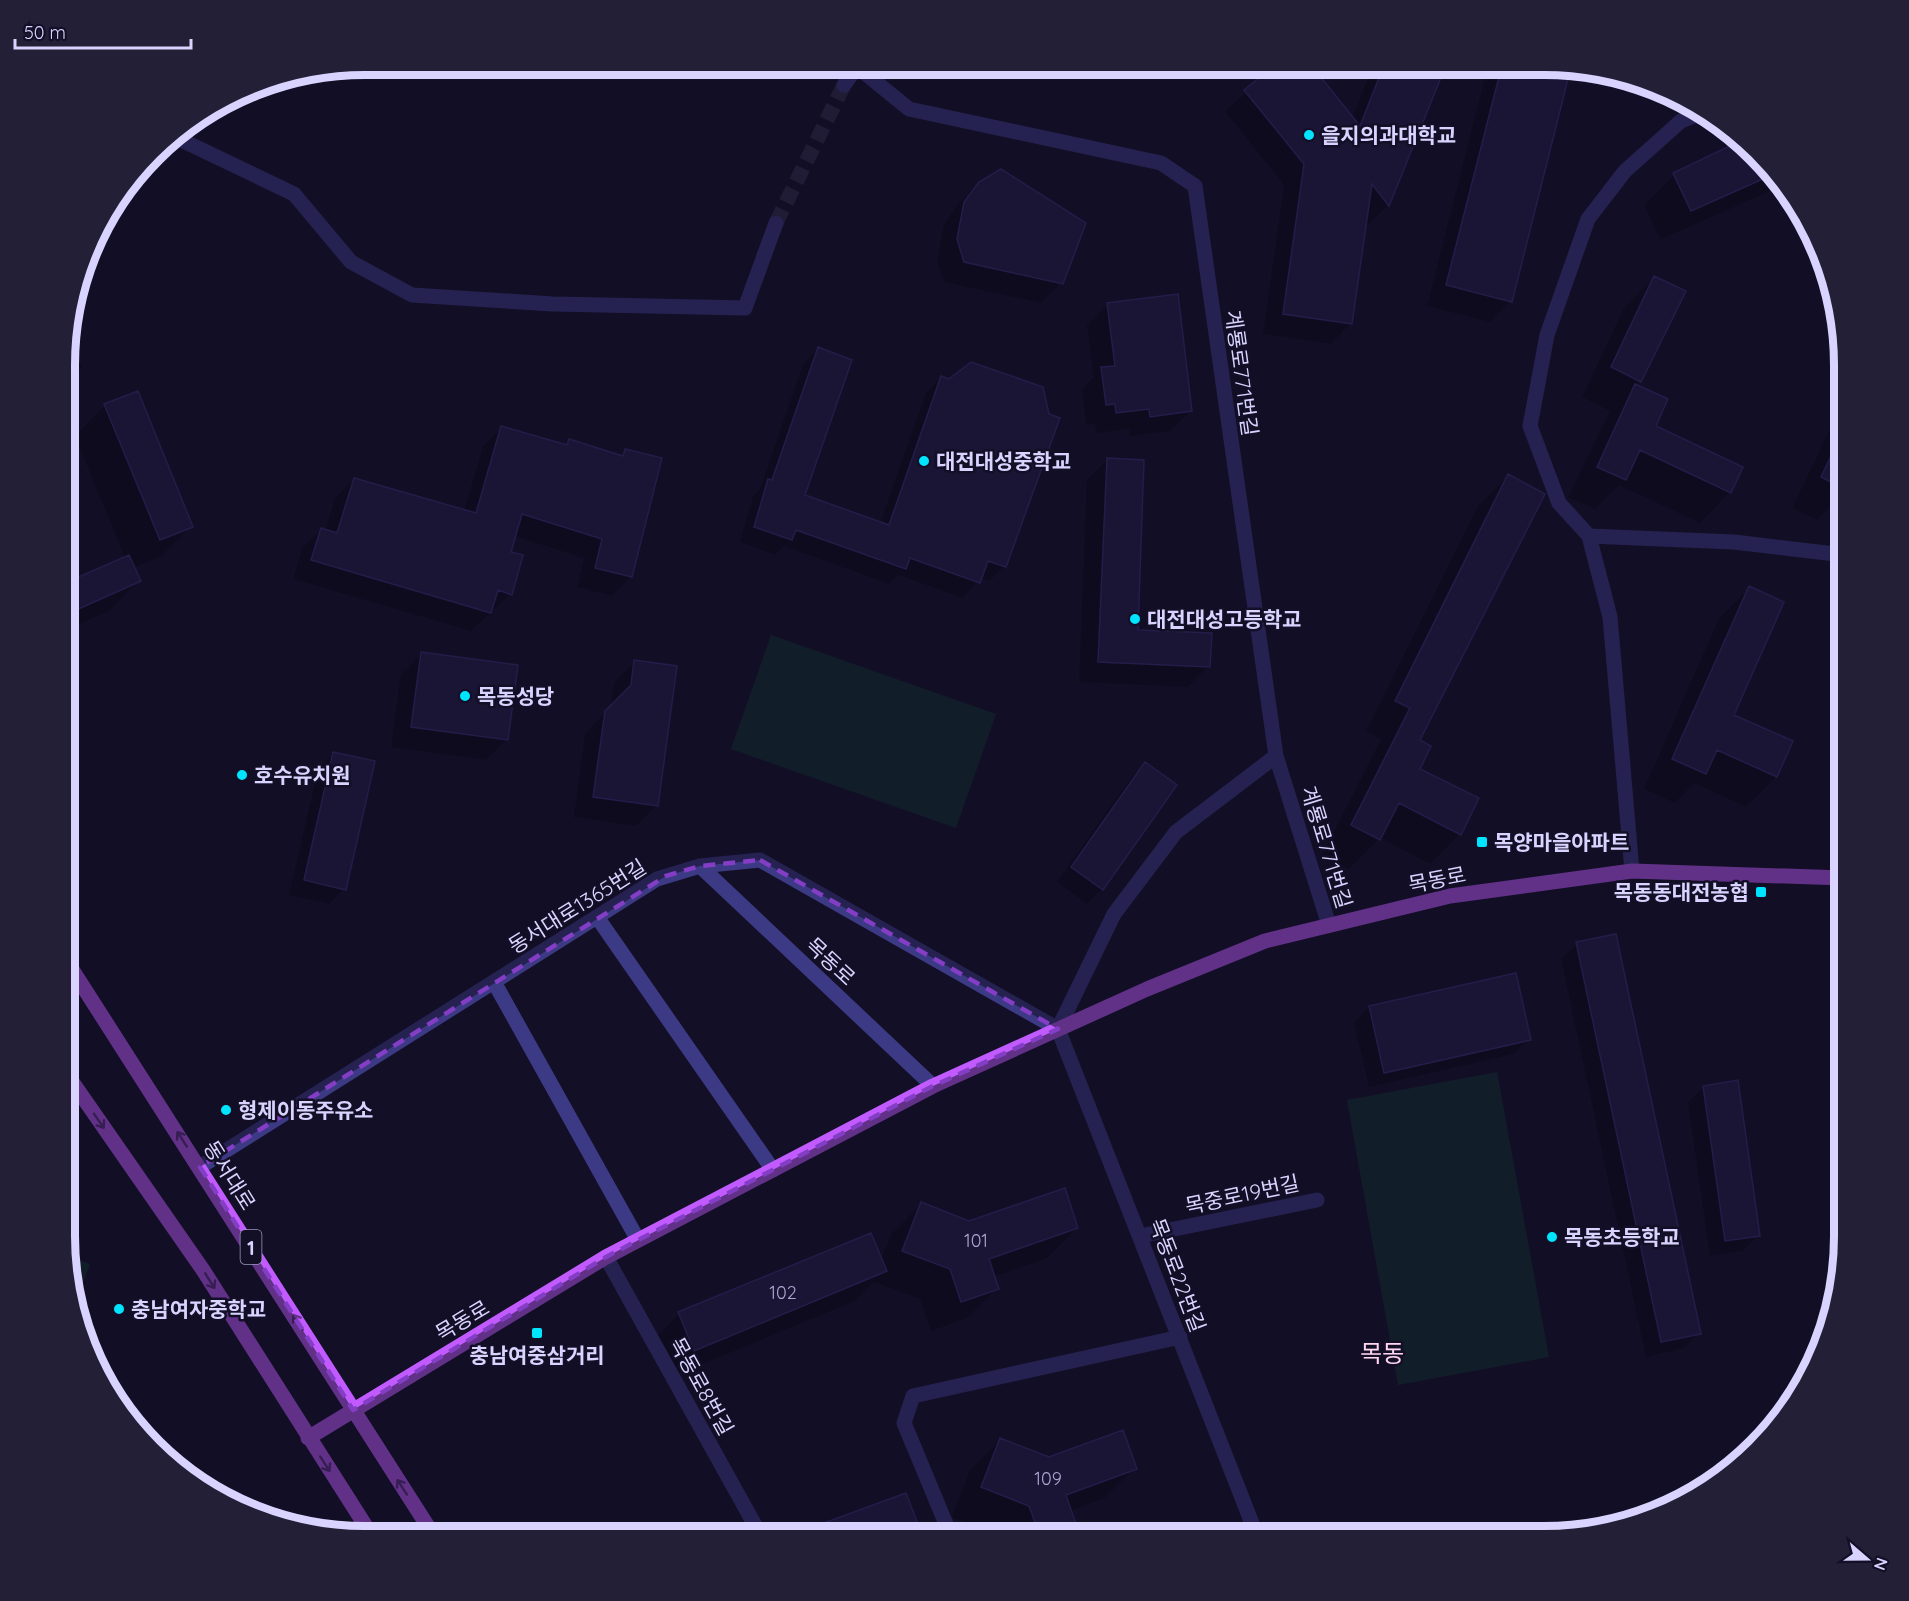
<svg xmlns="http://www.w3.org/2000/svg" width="1909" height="1601" font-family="Quicksand,'Noto Sans KR',sans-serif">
  <rect width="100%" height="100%" fill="#130f26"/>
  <path fill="#12302f" d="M 771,635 L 996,714 L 956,828 L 731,749 Z
    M 1497,1072 L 1549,1357 L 1398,1385 L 1347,1100 Z
    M 65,1255 L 90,1264 L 79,1293 L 75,1291 Z"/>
  <path fill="#0007" d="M 1278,65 L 1309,65 L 1352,118 L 1373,65 L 1444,65 L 1388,205 L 1368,225 L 1365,221 L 1351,323 L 1331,344 L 1263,334 L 1284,185 L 1225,111 Z
    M 1488,65 L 1570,67 L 1511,301 L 1490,322 L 1427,306 Z
    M 1756,152 L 1777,183 L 1768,192 L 1660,240 L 1644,205 L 1674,175 Z
    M 979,183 L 1061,283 L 1041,303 L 944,282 L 937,261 L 944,224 L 958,204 Z
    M 1654,278 L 1640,381 L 1635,385 L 1654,427 L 1741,468 L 1730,492 L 1700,523 L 1619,485 L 1595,509 L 1568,497 L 1610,411 L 1582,397 L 1624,308 Z
    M 1108,304 L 1191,411 L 1170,431 L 1130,436 L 1129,429 L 1096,433 L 1095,424 L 1086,425 L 1082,389 L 1094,377 L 1087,325 Z
    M 68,322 L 82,368 L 67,383 L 67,326 Z
    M 818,349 L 803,496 L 880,523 L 926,393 L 941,378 L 1005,566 L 989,581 L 980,578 L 963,598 L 898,575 L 889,584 L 784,546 L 775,555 L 740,542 L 753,496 L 760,489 L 803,364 Z
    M 1844,400 L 1844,508 L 1834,503 L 1817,520 L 1792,508 Z
    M 105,405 L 191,526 L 161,556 L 133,568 L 139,581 L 109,611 L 66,630 L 67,584 L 125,558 L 75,436 Z
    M 502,428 L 565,446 L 569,441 L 620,456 L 625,451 L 631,577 L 612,596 L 577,587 L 584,558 L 514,536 L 509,553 L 510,594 L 471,631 L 293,579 L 302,548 L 321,530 L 325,531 L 335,498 L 354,479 L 464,511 L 483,446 Z
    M 1108,459 L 1136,632 L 1209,666 L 1188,687 L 1079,682 L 1087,480 Z
    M 1508,476 L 1418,741 L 1418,769 L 1460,834 L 1430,864 L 1380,838 L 1349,869 L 1322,855 L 1381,739 L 1366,731 L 1478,506 Z
    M 1750,588 L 1732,716 L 1776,777 L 1746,807 L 1694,783 L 1675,803 L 1644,789 L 1719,618 Z
    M 422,654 L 507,739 L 486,760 L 391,747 L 401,674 Z
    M 635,662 L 657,805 L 636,826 L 574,817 L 585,733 L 611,707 L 614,682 Z
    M 334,753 L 344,889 L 329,904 L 289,895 L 318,769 Z
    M 1145,764 L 1102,889 L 1087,904 L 1057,882 L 1130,779 Z
    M 1577,944 L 1699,1333 L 1684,1348 L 1646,1357 L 1561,959 Z
    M 1369,1007 L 1529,1039 L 1514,1054 L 1369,1087 L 1354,1023 Z
    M 1704,1087 L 1758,1235 L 1743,1251 L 1710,1256 L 1688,1102 Z
    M 921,1204 L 969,1222 L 1077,1228 L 1047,1258 L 993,1277 L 997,1288 L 967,1318 L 931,1331 L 920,1299 L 874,1282 L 855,1301 L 664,1380 L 649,1344 L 679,1314 L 881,1260 L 891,1234 Z
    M 1000,1440 L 1049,1458 L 1135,1468 L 1105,1498 L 1070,1511 L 1075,1524 L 1062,1536 L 1000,1536 L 952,1517 L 970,1470 Z
    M 809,1530 L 918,1530 L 912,1536 L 803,1536 Z"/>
  <path fill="#241b47" stroke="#3b2d73" stroke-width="1.5" d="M 1275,65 L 1311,65 L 1360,126 L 1384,65 L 1446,65 L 1389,206 L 1372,184 L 1352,324 L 1283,314 L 1304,164 L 1244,90 Z
    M 1502,65 L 1571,67 L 1512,302 L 1446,285 Z
    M 1740,141 L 1756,152 L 1772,175 L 1691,211 L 1673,173 Z
    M 1001,169 L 1086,223 L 1063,284 L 964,262 L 957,239 L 964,202 L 979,182 Z
    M 1654,276 L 1686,291 L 1641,382 L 1611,367 Z
    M 1178,294 L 1192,411 L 1150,417 L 1149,409 L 1116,413 L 1115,404 L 1106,405 L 1101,367 L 1115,366 L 1107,303 Z
    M 818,347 L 852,360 L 805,495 L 889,525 L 941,376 L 949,379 L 971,362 L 1043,387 L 1049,414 L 1060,418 L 1006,567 L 988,561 L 980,583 L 910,558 L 906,569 L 796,530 L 792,540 L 754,527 L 768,479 L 772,480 Z
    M 1635,384 L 1668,399 L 1656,426 L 1743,467 L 1731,493 L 1640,450 L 1626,480 L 1597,467 Z
    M 138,391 L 193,527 L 160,540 L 104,404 Z
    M 501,426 L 567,445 L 569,439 L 623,456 L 625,449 L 662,458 L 632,577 L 595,568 L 602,539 L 522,514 L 511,552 L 523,555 L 512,595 L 498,590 L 491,613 L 311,560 L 321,528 L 337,533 L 354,478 L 476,513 Z
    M 1844,429 L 1844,489 L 1821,477 Z
    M 1107,458 L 1144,460 L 1138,630 L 1212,633 L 1210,667 L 1098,662 Z
    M 1508,474 L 1545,494 L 1420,740 L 1431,746 L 1420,769 L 1479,798 L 1461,835 L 1399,803 L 1380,840 L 1351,825 L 1410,708 L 1395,701 Z
    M 129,555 L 141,581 L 67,614 L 67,582 Z
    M 1749,586 L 1784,602 L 1734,715 L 1793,741 L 1777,777 L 1717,750 L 1706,774 L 1672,759 Z
    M 421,652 L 518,665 L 508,740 L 411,727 Z
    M 634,660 L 677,666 L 658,806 L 593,797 L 605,711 L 631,685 Z
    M 333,752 L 375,761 L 346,890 L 304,880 Z
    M 1145,762 L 1177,785 L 1103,890 L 1071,867 Z
    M 1616,934 L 1701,1334 L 1661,1342 L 1576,942 Z
    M 1516,973 L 1531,1040 L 1384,1073 L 1369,1006 Z
    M 1738,1080 L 1760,1236 L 1725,1241 L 1703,1086 Z
    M 1065,1188 L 1078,1228 L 989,1259 L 999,1289 L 961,1302 L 950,1269 L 902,1251 L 921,1202 L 969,1221 Z
    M 871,1233 L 887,1271 L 694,1351 L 678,1312 Z
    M 1123,1430 L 1137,1469 L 1066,1495 L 1076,1524 L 1040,1536 L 1029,1506 L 981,1487 L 1000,1438 L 1049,1457 Z
    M 906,1493 L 920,1530 L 904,1536 L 794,1536 L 794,1534 Z"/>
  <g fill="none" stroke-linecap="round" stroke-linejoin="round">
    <path stroke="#312d47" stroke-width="15" stroke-dasharray="15 8" stroke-linecap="butt" d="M 776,223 L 844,85"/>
    <path stroke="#3d3a85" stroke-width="15" d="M 855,65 L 909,109 L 1161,163 L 1195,186 L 1276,756 L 1329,925
      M 844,85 L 856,68
      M 173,136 L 294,194 L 351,262 L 412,295 L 553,304 L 745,308 L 776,223
      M 1589,536 L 1734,542 L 1844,555
      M 700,866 L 933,1086
      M 1632,871 L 1610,617 L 1589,536 L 1559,503 L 1530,426 L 1547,335 L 1588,219 L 1625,171 L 1681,121 L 1699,114
      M 597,917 L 773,1170
      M 494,982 L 638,1240
      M 1058,1029 L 1257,1536
      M 1058,1029 L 1114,914 L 1176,832 L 1276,756
      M 200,1167 L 657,879 L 700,866 L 760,860 L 1058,1029
      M 1140,1236 L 1317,1200
      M 606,1257 L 761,1536
      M 951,1536 L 904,1423 L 913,1396 L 1180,1337"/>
    <path stroke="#c25bff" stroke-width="15" d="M 66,960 L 434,1536
      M 66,1073 L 203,1270 L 372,1536
      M 308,1438 L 606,1257 L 933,1086 L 1147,989 L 1265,941 L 1450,896 L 1632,871 L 1844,878"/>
  </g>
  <defs><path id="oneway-shaft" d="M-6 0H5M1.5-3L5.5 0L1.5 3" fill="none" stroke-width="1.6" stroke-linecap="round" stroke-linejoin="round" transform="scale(1.5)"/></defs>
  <g stroke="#623188">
    <use href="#oneway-shaft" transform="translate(99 1121) rotate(55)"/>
    <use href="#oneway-shaft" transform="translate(182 1139) rotate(-123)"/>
    <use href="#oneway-shaft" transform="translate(210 1281) rotate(58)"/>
    <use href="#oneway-shaft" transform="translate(298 1322) rotate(-122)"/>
    <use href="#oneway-shaft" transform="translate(325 1464) rotate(57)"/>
    <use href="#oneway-shaft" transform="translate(402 1487) rotate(-123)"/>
  </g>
  <path d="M0 0H1909V1601H0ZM 760,860 L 1058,1029 L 933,1086 L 606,1257 L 353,1410 L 200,1167 L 666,876 L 700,866 Z" fill="#130f26" fill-opacity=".55" fill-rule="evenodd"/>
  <path fill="none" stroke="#843dc5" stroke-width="4.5" stroke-dasharray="12 8" stroke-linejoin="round" d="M 760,860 L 1058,1029 L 933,1086 L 606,1257 L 353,1410 L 200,1167 L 666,876 L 700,866 Z"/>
  <g fill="#00e5ff" stroke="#130f26" stroke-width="2">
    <circle cx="1309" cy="135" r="6"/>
    <circle cx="924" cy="461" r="6"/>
    <circle cx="1135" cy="619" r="6"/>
    <circle cx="465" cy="696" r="6"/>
    <circle cx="242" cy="775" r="6"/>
    <rect x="1476" y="836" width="12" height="12" rx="3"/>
    <rect x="1755" y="886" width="12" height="12" rx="3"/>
    <circle cx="226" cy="1110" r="6"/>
    <circle cx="1552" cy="1237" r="6"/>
    <circle cx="119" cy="1309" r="6"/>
    <rect x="531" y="1327" width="12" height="12" rx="3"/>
  </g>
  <g text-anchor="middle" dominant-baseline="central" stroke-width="5" stroke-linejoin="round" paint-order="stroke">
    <g font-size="18" fill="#aca6d1">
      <text x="976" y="1240">101</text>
      <text x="783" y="1292">102</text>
      <text x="1048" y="1478">109</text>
    </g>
    <rect fill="#130f26" stroke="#9e99be" stroke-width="1.5" x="240.5" y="1230" width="21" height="34" rx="4.5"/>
    <g font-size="20" font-weight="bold" fill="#d9d4ff">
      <text x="251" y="1247">1</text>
    </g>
    <g font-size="21" font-weight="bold" fill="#d9d4ff" stroke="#130f26" text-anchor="start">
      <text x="1321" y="135">을지의과대학교</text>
      <text x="936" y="461">대전대성중학교</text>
      <text x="1147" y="619">대전대성고등학교</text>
      <text x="477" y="696">목동성당</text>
      <text x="254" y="775">호수유치원</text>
      <text x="1494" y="842">목양마을아파트</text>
      <text x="1749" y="892" text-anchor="end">목동동대전농협</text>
      <text x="238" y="1110">형제이동주유소</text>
      <text x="1564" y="1237">목동초등학교</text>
      <text x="131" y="1309">충남여자중학교</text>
      <text x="537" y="1355" text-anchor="middle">충남여중삼거리</text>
    </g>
    <g font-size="21" fill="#d9d4ff" stroke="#130f26">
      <text transform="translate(1242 373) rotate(82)">계룡로771번길</text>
      <text transform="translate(1327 847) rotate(73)">계룡로771번길</text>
      <text transform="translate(1437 879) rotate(-11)">목동로</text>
      <text transform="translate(577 906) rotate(-32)">동서대로1365번길</text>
      <text transform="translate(831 961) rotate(43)">목동로</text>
      <text transform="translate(230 1175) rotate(58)">동서대로</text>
      <text transform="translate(1242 1194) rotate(-12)">목중로19번길</text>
      <text transform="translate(1178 1275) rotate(69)">목동로22번길</text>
      <text transform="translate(462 1320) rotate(-31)">목동로</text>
      <text transform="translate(702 1386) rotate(61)">목동로8번길</text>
    </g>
    <g font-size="24" fill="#ffd6f0" stroke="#130f26">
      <text x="1382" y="1353">목동</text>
    </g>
  </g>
  <path d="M0 0H1909V1601H0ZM365 75H1544A290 290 0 0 1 1834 365V1236A290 290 0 0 1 1544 1526H365A290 290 0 0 1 75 1236V365A290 290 0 0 1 365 75Z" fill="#231f37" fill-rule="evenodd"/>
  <path fill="none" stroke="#d9d4ff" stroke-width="8" d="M365 75H1544A290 290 0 0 1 1834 365V1236A290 290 0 0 1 1544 1526H365A290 290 0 0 1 75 1236V365A290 290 0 0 1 365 75Z"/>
  <g transform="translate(1867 1559) rotate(110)" stroke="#130f26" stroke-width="4.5" paint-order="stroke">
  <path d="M0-4.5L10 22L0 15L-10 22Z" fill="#d9d4ff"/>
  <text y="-9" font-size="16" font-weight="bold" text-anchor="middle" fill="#d9d4ff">N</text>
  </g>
  <path d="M15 39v9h176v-9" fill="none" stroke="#d9d4ff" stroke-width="3"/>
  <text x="24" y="39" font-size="18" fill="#d9d4ff" stroke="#130f26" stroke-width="4.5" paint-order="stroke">50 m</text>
</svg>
